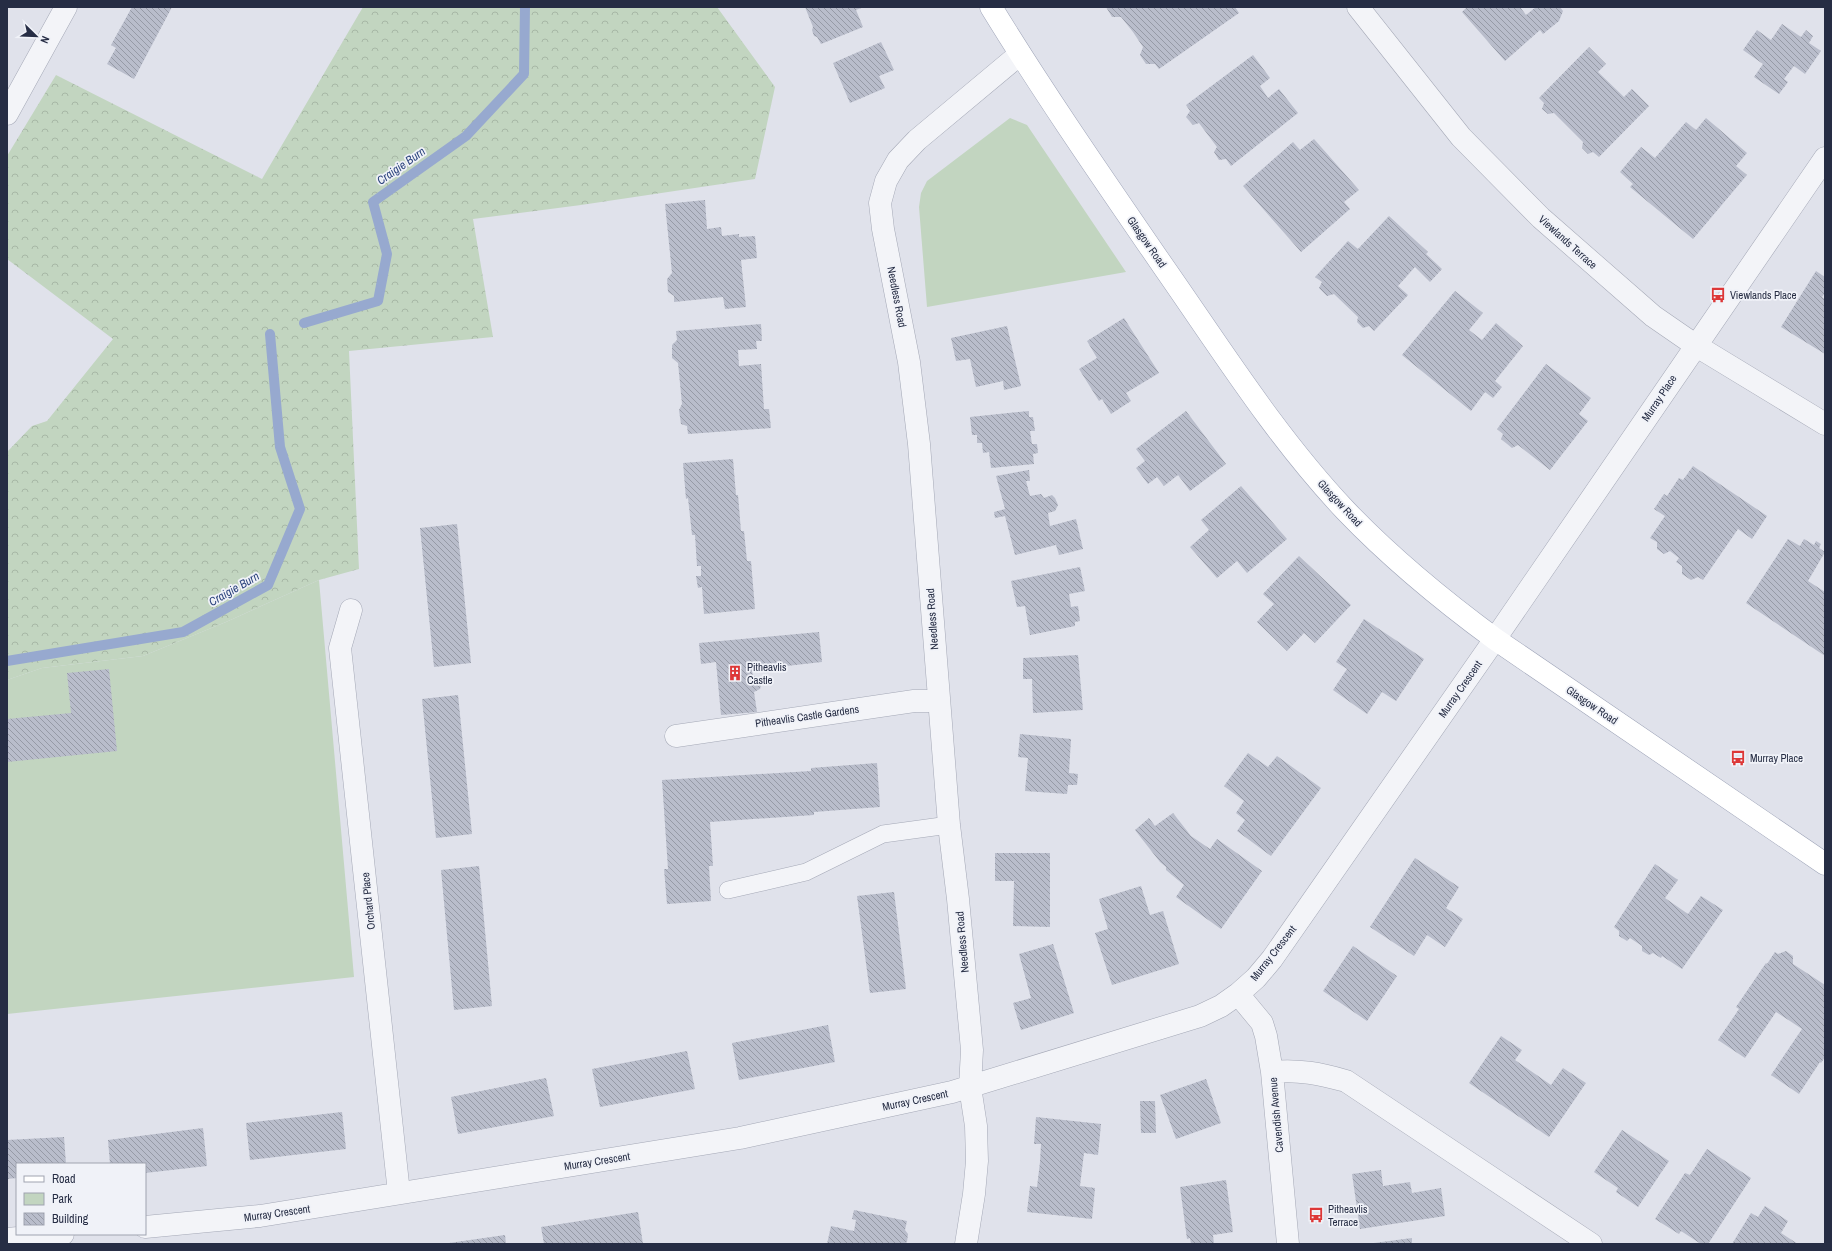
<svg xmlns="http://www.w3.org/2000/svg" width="1832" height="1251" font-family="'Archivo Narrow',sans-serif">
  <defs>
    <pattern id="forest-crowns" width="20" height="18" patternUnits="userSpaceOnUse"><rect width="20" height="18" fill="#c2d5c0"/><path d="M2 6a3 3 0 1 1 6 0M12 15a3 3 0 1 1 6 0" fill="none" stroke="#a7b7a6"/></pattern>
    <pattern id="building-back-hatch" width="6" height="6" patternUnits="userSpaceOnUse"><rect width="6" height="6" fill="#b9bdcb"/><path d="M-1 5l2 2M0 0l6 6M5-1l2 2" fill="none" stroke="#969aa6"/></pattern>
  </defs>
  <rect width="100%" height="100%" fill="#e0e2eb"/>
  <path fill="url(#forest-crowns)" d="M 363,7 L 717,7 L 775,87 L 755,179 L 581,205 L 473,219 L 493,337 L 349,351 L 359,569 L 319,580 L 226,622 L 143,656 L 42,668 L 7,680 L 7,452 L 32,426 L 47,421 L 113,339 L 7,259 L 7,156 L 56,75 L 262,179 Z"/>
  <path fill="#c2d5c0" d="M 1010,118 L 1027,125 L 1126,272 L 927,307 L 919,207 L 921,193 L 927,181 Z
    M 319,580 L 354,977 L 7,1014 L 7,680 L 42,668 L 143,656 L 226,622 Z"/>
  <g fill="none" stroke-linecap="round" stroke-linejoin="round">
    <path stroke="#97a9cf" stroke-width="10" d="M 304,323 L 378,301 L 387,254 L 373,202 L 466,136 L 524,74 L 525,7
      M 7,661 L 183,632 L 268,585 L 300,509 L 280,447 L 270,334"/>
  </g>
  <path fill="url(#building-back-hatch)" d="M 132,7 L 172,7 L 134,79 L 107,64 L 116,48 L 111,45 Z
    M 805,7 L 864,7 L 856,10 L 863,27 L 821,44 L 817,37 L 814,36 L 812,30 L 813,27 Z
    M 1106,7 L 1235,7 L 1239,13 L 1159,69 L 1155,64 L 1146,64 L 1140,55 L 1143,47 L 1133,32 L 1121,17 L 1112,17 Z
    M 1467,7 L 1520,7 L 1526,15 L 1536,7 L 1560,7 L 1563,11 L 1559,21 L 1543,34 L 1540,30 L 1505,61 L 1462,12 Z
    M 1782,24 L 1801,37 L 1806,30 L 1813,36 L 1809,43 L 1821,51 L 1805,74 L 1794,66 L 1784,79 L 1788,82 L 1779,94 L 1754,77 L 1763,64 L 1743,50 L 1757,30 L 1771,40 Z
    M 881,42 L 894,70 L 879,76 L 885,88 L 850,103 L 833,63 Z
    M 1589,47 L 1606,64 L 1598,72 L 1624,97 L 1632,89 L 1649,106 L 1599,157 L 1593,152 L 1588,154 L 1582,148 L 1583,142 L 1554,113 L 1548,114 L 1542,109 L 1544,103 L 1539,98 Z
    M 1253,55 L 1270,78 L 1260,86 L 1268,98 L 1279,89 L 1298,113 L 1231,166 L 1226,159 L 1219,160 L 1214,152 L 1217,147 L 1199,123 L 1193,125 L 1186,117 L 1190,111 L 1186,105 Z
    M 1706,118 L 1747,153 L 1736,166 L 1747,175 L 1693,239 L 1630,187 L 1633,184 L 1620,172 L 1641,147 L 1655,158 L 1686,122 L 1696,130 Z
    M 1314,139 L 1359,190 L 1344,202 L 1350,209 L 1301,252 L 1243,186 L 1293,142 L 1300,150 Z
    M 705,200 L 707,229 L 721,227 L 722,236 L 739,234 L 739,237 L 755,236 L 757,258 L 741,260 L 746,307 L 725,309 L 723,297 L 674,302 L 674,296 L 668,292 L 667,279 L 672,273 L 665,204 Z
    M 1389,216 L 1428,252 L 1426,254 L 1442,269 L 1430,282 L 1415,267 L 1398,286 L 1408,295 L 1374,331 L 1369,326 L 1363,328 L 1357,322 L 1358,317 L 1334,294 L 1327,296 L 1319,288 L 1322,282 L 1315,277 L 1348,241 L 1358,249 Z
    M 1816,271 L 1825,277 L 1825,293 L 1822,297 L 1825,299 L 1825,354 L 1781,327 Z
    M 1455,291 L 1483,313 L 1469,330 L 1482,340 L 1496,323 L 1523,346 L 1495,381 L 1502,387 L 1493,398 L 1485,392 L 1471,411 L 1402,355 Z
    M 1124,318 L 1159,373 L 1126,393 L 1131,401 L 1111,414 L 1102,399 L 1099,401 L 1079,369 L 1097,358 L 1087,341 Z
    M 761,324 L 762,341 L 756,341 L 757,349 L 738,350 L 739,366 L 761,364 L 764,409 L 769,409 L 771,428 L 688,434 L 687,426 L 681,424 L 679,410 L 682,404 L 678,363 L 672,358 L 672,345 L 677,340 L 676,331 Z
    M 1007,326 L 1021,386 L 1004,390 L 1003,381 L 976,387 L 970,359 L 956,361 L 951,338 Z
    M 1546,364 L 1591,398 L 1579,414 L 1588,421 L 1550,470 L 1518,445 L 1512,448 L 1501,439 L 1503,434 L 1497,429 Z
    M 1029,411 L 1029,417 L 1033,417 L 1035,431 L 1030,431 L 1032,444 L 1037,444 L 1038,453 L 1033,454 L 1034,464 L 991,468 L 989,452 L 983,453 L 982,443 L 977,443 L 977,435 L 972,435 L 970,417 Z
    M 1186,411 L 1226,464 L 1190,491 L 1178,475 L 1164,486 L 1157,477 L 1148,484 L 1136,468 L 1145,461 L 1136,449 Z
    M 733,459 L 736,495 L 738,495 L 741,531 L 744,531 L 747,561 L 751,561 L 755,609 L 704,614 L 702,587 L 698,588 L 696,576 L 701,576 L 701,566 L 697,566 L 695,535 L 692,535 L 688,498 L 686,499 L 683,463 Z
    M 1693,466 L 1767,516 L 1752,539 L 1738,529 L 1703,580 L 1698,577 L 1691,580 L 1682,574 L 1682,566 L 1676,562 L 1679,558 L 1670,551 L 1664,554 L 1657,549 L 1657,542 L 1650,538 L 1665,516 L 1654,509 L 1664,494 L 1667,496 L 1679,478 L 1683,480 Z
    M 1029,470 L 1030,481 L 1026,481 L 1030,496 L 1041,494 L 1044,498 L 1052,495 L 1055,498 L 1058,505 L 1055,511 L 1048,513 L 1050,526 L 1076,519 L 1083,549 L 1059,555 L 1056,545 L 1015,555 L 1005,516 L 995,518 L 994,512 L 1005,509 L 996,476 Z
    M 1241,486 L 1287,539 L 1247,573 L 1237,561 L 1217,578 L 1190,547 L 1209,530 L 1201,520 Z
    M 457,524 L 471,663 L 434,667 L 420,528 Z
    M 1788,539 L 1800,546 L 1804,539 L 1814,545 L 1816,541 L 1821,544 L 1819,548 L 1825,552 L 1808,581 L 1825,592 L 1825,656 L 1746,603 Z
    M 1299,556 L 1351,605 L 1315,643 L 1304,633 L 1287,651 L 1257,622 L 1274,604 L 1263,594 Z
    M 1080,567 L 1085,591 L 1069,594 L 1071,607 L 1078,606 L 1080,621 L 1075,622 L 1075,626 L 1030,635 L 1025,606 L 1017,607 L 1011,581 Z
    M 1364,619 L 1424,659 L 1396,701 L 1382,692 L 1367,714 L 1333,690 L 1347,669 L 1336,662 Z
    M 819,632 L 822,662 L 752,670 L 753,676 L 759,677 L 762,682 L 760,689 L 754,692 L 757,712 L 721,715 L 716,662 L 701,664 L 699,643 Z
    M 1078,655 L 1083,710 L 1033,713 L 1032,679 L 1023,679 L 1023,658 Z
    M 109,669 L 117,751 L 7,762 L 7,719 L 71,713 L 67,673 Z
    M 458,695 L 472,834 L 436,838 L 422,699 Z
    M 1020,734 L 1071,739 L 1069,773 L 1078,774 L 1077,785 L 1068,785 L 1067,794 L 1025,791 L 1028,758 L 1018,757 Z
    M 1248,753 L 1268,767 L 1277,756 L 1321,788 L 1271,856 L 1237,831 L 1245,820 L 1236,813 L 1244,801 L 1224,786 Z
    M 877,763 L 880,807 L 814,812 L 814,815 L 710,822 L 713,866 L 709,866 L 711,901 L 667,904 L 664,869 L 668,869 L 662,780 L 811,771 L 811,768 Z
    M 1173,813 L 1191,836 L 1210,849 L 1217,839 L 1262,871 L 1221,929 L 1176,897 L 1184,885 L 1166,870 L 1166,867 L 1160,862 L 1135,830 L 1149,818 L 1155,826 Z
    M 995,853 L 1050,853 L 1050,927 L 1013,926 L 1014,881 L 995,881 Z
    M 1415,858 L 1459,887 L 1446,908 L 1463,919 L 1445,947 L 1427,935 L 1414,956 L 1370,927 Z
    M 1655,864 L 1678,880 L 1665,898 L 1688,914 L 1701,896 L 1723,910 L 1682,969 L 1662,956 L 1661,958 L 1653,953 L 1649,955 L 1642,951 L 1642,946 L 1630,938 L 1627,941 L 1619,936 L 1619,931 L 1614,927 Z
    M 479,866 L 492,1006 L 454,1010 L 441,870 Z
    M 1141,886 L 1150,915 L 1163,911 L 1179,964 L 1112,985 L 1095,933 L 1108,929 L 1099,899 Z
    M 894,892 L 906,989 L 870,993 L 857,896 Z
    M 1053,944 L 1074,1013 L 1021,1030 L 1013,1003 L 1031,998 L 1019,954 Z
    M 1353,946 L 1397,976 L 1367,1021 L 1323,991 Z
    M 1786,951 L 1793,956 L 1793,964 L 1825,985 L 1825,1057 L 1821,1063 L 1820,1062 L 1799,1094 L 1771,1075 L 1802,1029 L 1790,1021 L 1776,1012 L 1745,1058 L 1718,1040 L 1739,1009 L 1736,1007 L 1766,963 L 1767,964 L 1775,952 L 1778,954 Z
    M 828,1025 L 835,1062 L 739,1080 L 732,1043 Z
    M 1501,1036 L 1522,1050 L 1515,1060 L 1551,1085 L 1563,1068 L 1586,1083 L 1549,1137 L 1469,1083 Z
    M 687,1051 L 695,1089 L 600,1107 L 592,1069 Z
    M 546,1078 L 554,1116 L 458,1134 L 451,1097 Z
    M 1206,1079 L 1221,1123 L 1176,1139 L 1160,1095 Z
    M 1140,1101 L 1155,1101 L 1156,1133 L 1141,1133 Z
    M 342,1112 L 346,1149 L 250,1160 L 246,1123 Z
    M 1036,1117 L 1101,1124 L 1098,1155 L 1084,1153 L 1080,1186 L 1095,1188 L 1092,1219 L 1027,1212 L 1030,1186 L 1037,1187 L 1040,1162 L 1041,1144 L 1034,1144 Z
    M 203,1128 L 207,1166 L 145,1173 L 145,1164 L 110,1164 L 108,1140 Z
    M 1622,1130 L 1669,1161 L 1638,1207 L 1616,1192 L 1618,1188 L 1594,1172 Z
    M 64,1137 L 66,1164 L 17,1164 L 17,1178 L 7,1179 L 7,1140 Z
    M 1707,1149 L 1751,1178 L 1708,1244 L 1701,1244 L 1681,1231 L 1679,1234 L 1655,1219 L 1685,1173 L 1690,1175 Z
    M 1381,1170 L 1383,1186 L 1410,1182 L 1412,1193 L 1441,1188 L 1445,1216 L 1360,1229 L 1352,1174 Z
    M 1226,1180 L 1233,1232 L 1213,1235 L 1214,1244 L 1191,1244 L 1190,1238 L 1187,1239 L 1180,1187 Z
    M 1765,1206 L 1788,1221 L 1781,1233 L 1798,1244 L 1732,1244 L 1751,1213 L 1758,1217 Z
    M 854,1210 L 907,1221 L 905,1230 L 908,1234 L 907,1242 L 904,1244 L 827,1244 L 831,1226 L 854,1231 L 856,1220 L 852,1219 Z
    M 638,1212 L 643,1244 L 544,1244 L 541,1227 Z
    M 505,1235 L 506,1244 L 449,1244 L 449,1243 Z
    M 1412,1238 L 1412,1244 L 1374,1244 L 1374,1243 Z"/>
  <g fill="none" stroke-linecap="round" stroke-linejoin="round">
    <defs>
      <path id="lane" d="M 728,890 L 806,872 L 883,834 L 949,825"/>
      <path id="street" d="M 1358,7 L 1461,137 L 1541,218 L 1653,316 L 1695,345 L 1825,424
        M 7,114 L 66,7
        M 351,610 L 340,648 L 399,1193
        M 676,736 L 914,701 L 938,701
        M 1238,994 L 1262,1023 L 1266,1036 L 1272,1072 L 1288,1244
        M 1272,1072 C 1298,1069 1321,1074 1346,1081 L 1591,1244
        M 145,1227 L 260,1216 L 740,1138 L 952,1092 L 1200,1016 L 1221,1006 L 1238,994 L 1256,978 L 1272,959 L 1495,639 L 1825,158
        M 7,1239 L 63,1234
        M 966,1244 L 974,1194 L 977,1161 L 976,1126 L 970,1087 L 972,1050 L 958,899 L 949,825 L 919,444 L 909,362 L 883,229 L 880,203 L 886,181 L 898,160 L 917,140 L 1020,54"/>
      <path id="primary" d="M 991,7 C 1045,95 1104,180 1163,266 C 1221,349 1276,437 1346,511 C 1392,559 1442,600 1495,639 L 1825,864"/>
    </defs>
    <use href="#lane" stroke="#a4a8b6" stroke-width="18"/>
    <use href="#street" stroke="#a4a8b6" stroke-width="23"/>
    <use href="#primary" stroke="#9ea4b8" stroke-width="23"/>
    <use href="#lane" stroke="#f3f4f8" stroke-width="17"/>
    <use href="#street" stroke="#f3f4f8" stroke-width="22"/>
    <use href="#primary" stroke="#fff" stroke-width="22"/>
  </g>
  <defs>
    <symbol id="bus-bare" viewBox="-9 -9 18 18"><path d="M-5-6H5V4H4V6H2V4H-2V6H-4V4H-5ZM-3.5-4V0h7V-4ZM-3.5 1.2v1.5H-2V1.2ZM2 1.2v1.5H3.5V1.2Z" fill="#dd3737" stroke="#f0f2f8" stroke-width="2.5" paint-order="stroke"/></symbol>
    <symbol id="building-bare" viewBox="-9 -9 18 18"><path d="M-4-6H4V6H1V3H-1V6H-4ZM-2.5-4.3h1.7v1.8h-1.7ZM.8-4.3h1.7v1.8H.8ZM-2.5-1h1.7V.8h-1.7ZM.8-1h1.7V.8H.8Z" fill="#dd3737" stroke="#f0f2f8" stroke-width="2.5" paint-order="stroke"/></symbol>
  </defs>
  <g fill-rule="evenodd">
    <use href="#bus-bare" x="1707" y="284" width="22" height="22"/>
    <use href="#building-bare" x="724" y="662" width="22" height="22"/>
    <use href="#bus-bare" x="1727" y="747" width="22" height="22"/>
    <use href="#bus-bare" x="1305" y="1204" width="22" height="22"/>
  </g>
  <g text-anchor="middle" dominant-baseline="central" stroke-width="3.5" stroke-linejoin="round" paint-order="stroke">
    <g font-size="11" fill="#262d44" stroke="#f0f2f8">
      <text transform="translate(1147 242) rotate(55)">Glasgow Road</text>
      <text transform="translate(1568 242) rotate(42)">Viewlands Terrace</text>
      <text transform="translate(897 297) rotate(79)">Needless Road</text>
      <text transform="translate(1659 398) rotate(-56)">Murray Place</text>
      <text transform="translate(1340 503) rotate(47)">Glasgow Road</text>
      <text transform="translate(932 619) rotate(-94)">Needless Road</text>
      <text transform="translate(1460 689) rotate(-55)">Murray Crescent</text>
      <text transform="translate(1592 705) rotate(34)">Glasgow Road</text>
      <text transform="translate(807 716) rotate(-8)">Pitheavlis Castle Gardens</text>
      <text transform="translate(368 901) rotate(-96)">Orchard Place</text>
      <text transform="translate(962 942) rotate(-95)">Needless Road</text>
      <text transform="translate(1273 953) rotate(-52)">Murray Crescent</text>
      <text transform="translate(915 1100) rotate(-12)">Murray Crescent</text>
      <text transform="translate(1276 1115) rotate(-95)">Cavendish Avenue</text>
      <text transform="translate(597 1161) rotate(-9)">Murray Crescent</text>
      <text transform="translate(277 1213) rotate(-8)">Murray Crescent</text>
    </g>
    <g font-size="11" fill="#262d44" stroke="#f0f2f8" text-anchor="start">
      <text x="1730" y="295">Viewlands Place</text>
      <text x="747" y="667">Pitheavlis<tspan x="747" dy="13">Castle</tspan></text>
      <text x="1750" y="758">Murray Place</text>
      <text x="1328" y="1209">Pitheavlis<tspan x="1328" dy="13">Terrace</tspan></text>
    </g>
    <g font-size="12" font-style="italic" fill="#2c447d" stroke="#f0f2f8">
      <text transform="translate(401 166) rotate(-35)">Craigie Burn</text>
      <text transform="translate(234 589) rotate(-30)">Craigie Burn</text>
    </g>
  </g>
  <rect width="1832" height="1251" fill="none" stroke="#262d44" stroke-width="16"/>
  <rect x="16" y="1163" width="130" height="72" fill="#f0f2f8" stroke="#9fa3b0"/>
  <rect x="24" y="1176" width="20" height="6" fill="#ffffff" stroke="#9fa3b0"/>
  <text x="52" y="1183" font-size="12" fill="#262d44">Road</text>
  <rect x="24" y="1193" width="20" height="12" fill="#c2d5c0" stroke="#9fa3b0"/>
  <text x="52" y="1203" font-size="12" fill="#262d44">Park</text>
  <rect x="24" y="1213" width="20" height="12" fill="url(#building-back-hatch)" stroke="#9fa3b0"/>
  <text x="52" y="1223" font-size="12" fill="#262d44">Building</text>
  <g transform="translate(36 36) rotate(113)" stroke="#f0f2f8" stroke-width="3" paint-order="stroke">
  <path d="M0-3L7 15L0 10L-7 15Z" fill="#262d44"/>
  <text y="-6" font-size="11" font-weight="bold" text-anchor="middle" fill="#262d44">N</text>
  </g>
</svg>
